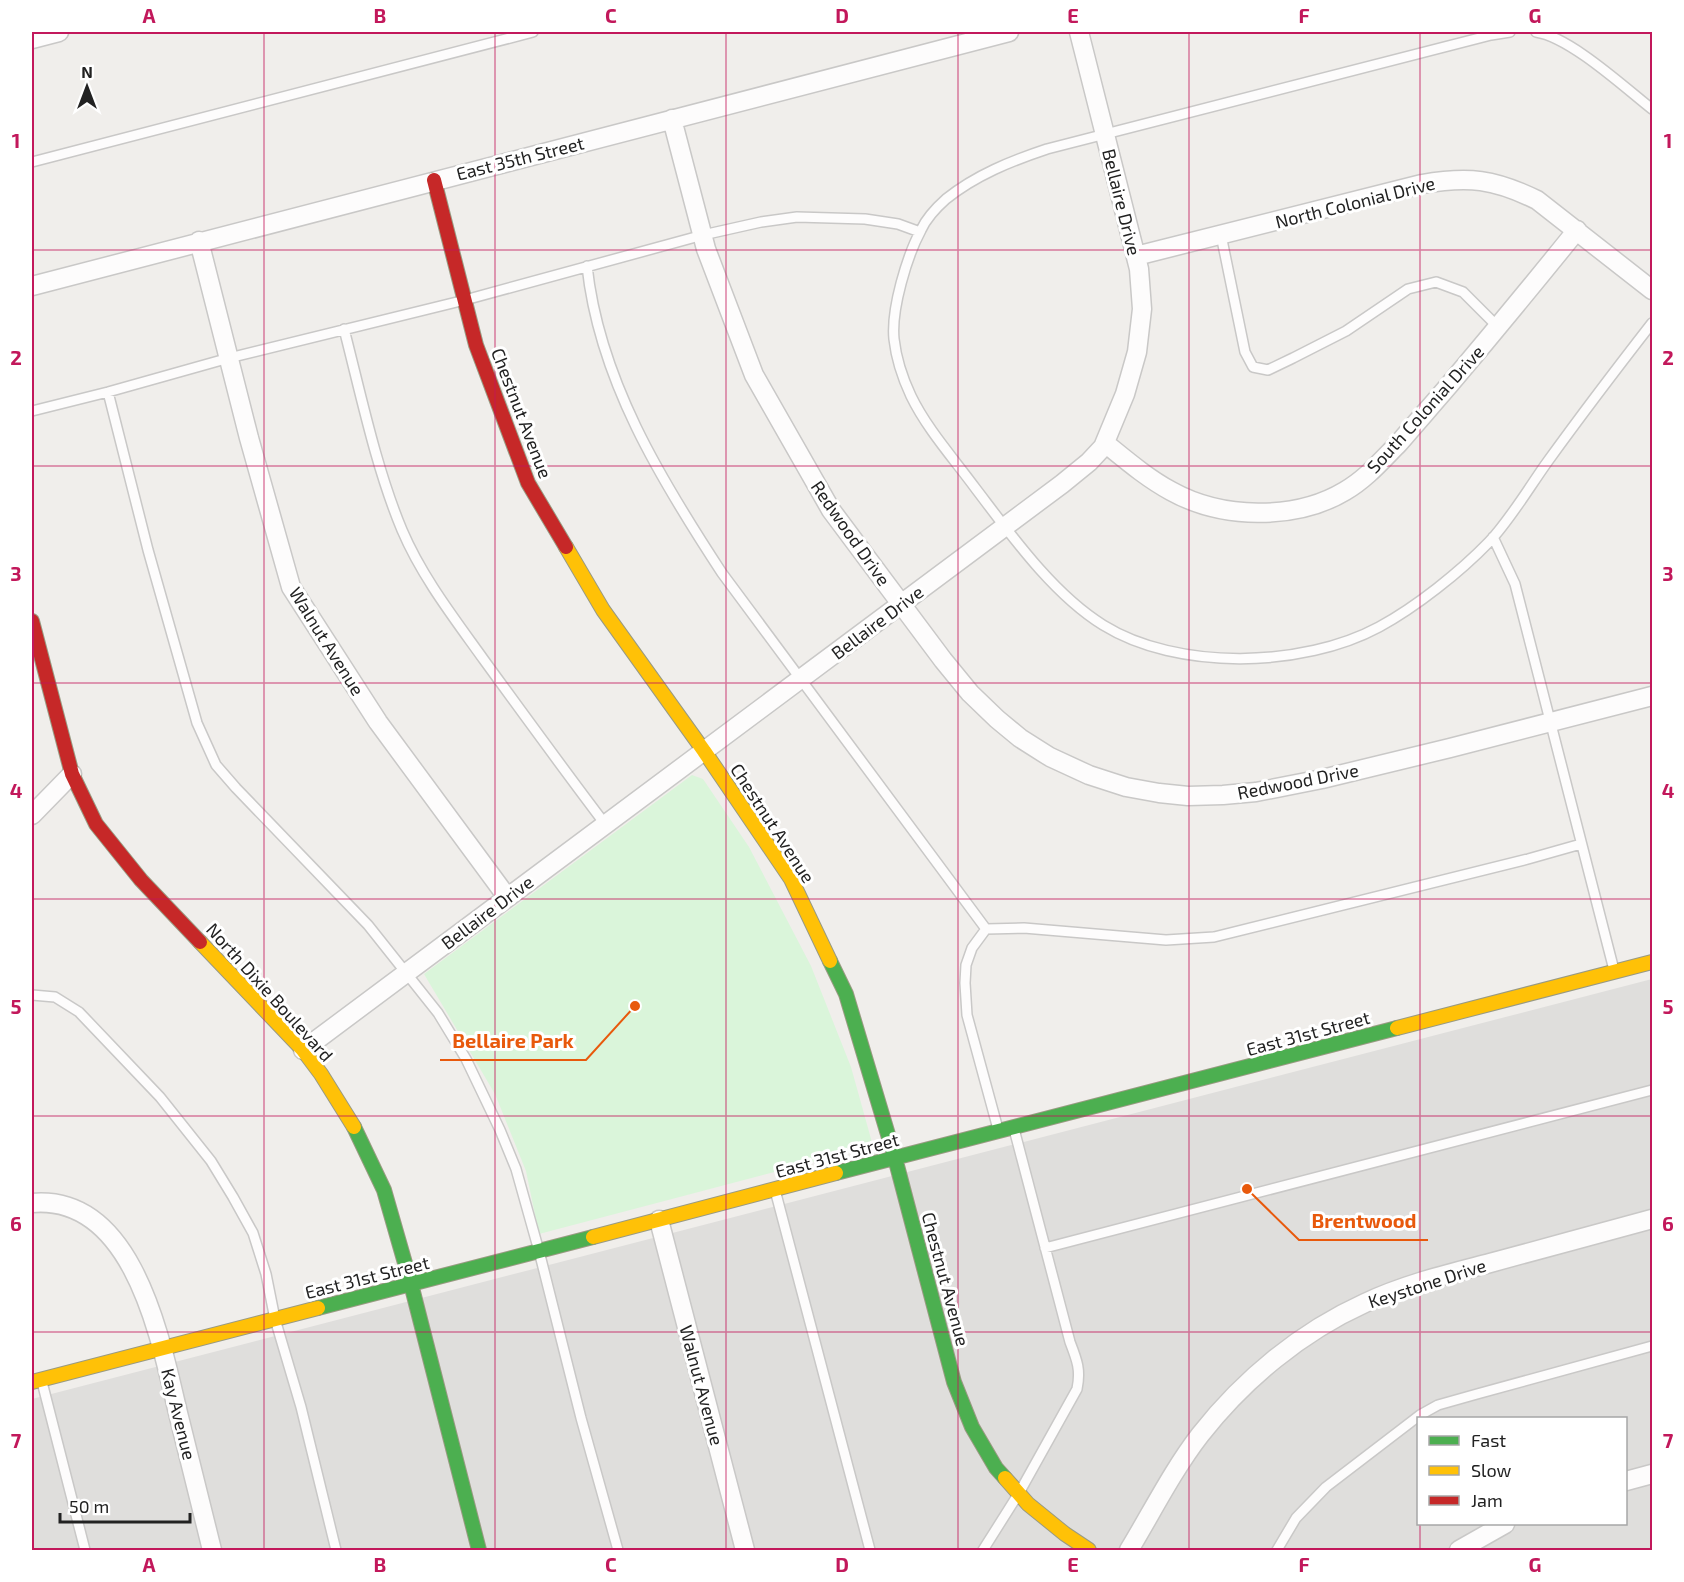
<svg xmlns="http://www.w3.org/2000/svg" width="1684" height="1582" font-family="'Exo 2',sans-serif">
  <rect width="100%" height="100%" fill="#f0eeeb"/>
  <path fill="#dfdedc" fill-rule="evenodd" d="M 1652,979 L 1652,1550 L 32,1550 L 32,1399 ZM 1418,1418 L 1626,1418 L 1626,1524 L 1418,1524 Z"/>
  <path fill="#daf5da" d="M 692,775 L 703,779 L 749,847 L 811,966 L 851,1067 L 873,1146 L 539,1234 L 526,1171 L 495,1094 L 424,974 Z"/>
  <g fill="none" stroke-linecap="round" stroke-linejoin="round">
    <defs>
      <path id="lane" d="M 1510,32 L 1491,35 L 1047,149 C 1011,161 976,175 946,199 C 937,207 926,219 921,230 C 907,256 891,309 894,339 C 896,357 903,379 911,396 C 927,429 954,459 976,489 C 1011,535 1053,594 1103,625 C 1177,671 1303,668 1379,627 C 1416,607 1460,572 1489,542 C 1510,520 1530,486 1548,461 C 1582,414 1617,368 1652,323
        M 1536,32 C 1570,37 1624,87 1652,109
        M 32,162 L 533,32
        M 1221,235 L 1245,352 L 1253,367 L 1268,370 L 1293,358 L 1346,331 L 1408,289 L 1436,282 L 1463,292 L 1498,327
        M 587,266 C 599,379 661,480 722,573 L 986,929
        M 344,329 C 361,395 376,468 402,530 C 422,577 454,618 484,660 C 524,715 564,770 605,824
        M 108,392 L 148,550 L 197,723 L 216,765 L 236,788 L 368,925 L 438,1013 L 466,1059 L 500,1130 L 516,1169 L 539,1251 L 581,1418 L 618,1550
        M 32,411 L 108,392 L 229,358 L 465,300 L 703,235 L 761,222 L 797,217 L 865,219 L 898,224 L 920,232
        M 1493,537 L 1515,584 L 1614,970
        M 32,995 L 55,997 L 79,1012 L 160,1097 L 211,1161 L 233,1197 L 253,1233 L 266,1274 L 275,1319 L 301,1407 L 336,1550
        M 998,1129 L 967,1015 L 965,983 L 966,965 L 972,948 L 986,929 L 1024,928 L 1166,940 L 1214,937 L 1528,859 L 1581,844
        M 775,1190 L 870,1550
        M 1045,1248 L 1652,1090
        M 42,1382 L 85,1550
        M 983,1550 L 1019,1493 L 1077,1389 C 1081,1370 1077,1360 1070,1342 L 1014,1129
        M 1277,1550 L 1296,1518 L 1326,1487 L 1420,1415 L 1438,1405 L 1477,1394 L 1652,1346"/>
      <path id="street" d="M 32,39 L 59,32
        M 672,119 L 706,249 L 754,375 L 831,510 L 943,660 L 970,693 L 997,719 L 1020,738 L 1050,757 L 1089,775 L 1126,787 L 1159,793 L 1188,796 L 1223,795 L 1256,792 L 1322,779 L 1450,748 L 1652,696
        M 199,241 L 249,438 L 291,587 L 378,722 L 507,897
        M 1136,256 L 1422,184 C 1469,176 1494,179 1537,200 L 1652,290
        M 32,286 L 1009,32
        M 1105,443 C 1126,460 1147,478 1171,491 C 1221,519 1295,521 1345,491 C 1366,479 1382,460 1399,443 C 1416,423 1433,404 1450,384 C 1493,333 1535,282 1577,230
        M 32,815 L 72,774
        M 303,1050 L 1062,484 L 1089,462 L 1103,447 L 1125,394 L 1137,352 L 1142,309 L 1139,269 L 1079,32
        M 32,1203 C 135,1194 161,1343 179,1417 C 190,1462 201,1506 212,1550
        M 659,1220 L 745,1550
        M 1626,1481 L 1652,1474
        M 1129,1550 C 1152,1512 1173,1470 1200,1435 C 1244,1379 1301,1332 1365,1303 C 1405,1284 1448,1274 1490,1263 C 1544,1248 1598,1234 1652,1219
        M 1459,1550 L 1505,1524"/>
      <path id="fast" d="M 830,961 L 846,994 L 895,1158 L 954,1382 L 972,1427 L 996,1468 L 1005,1478
        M 354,1127 L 384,1190 L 411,1284 L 479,1550
        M 836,1173 L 1397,1028
        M 318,1308 L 593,1237"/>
      <path id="slow" d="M 566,547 L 603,610 L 704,751 L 791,879 L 830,961
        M 200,942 L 303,1050 L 321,1074 L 354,1127
        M 1397,1028 L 1652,962
        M 593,1237 L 836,1173
        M 32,1382 L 318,1308
        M 1005,1478 L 1028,1504 L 1065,1534 L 1089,1550"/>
      <path id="jam" d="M 434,180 L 476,345 L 528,483 L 566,547
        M 32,621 L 72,774 L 96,824 L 141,880 L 200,942"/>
    </defs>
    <use href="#lane" stroke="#c9c8c7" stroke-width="12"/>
    <use href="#street" stroke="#c9c8c7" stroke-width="21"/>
    <use href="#fast" stroke="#999a82" stroke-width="16"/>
    <use href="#slow" stroke="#999a82" stroke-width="16"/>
    <use href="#jam" stroke="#999a82" stroke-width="16"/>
    <use href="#lane" stroke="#fdfcfc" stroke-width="9"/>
    <use href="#street" stroke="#fdfcfc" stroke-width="18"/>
    <use href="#fast" stroke="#4caf50" stroke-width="14"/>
    <use href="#slow" stroke="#ffc107" stroke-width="14"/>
    <use href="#jam" stroke="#c62828" stroke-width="14"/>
  </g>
  <path fill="none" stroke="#c2185b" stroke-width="1.5" stroke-opacity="0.55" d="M 264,32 L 264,1550M 495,32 L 495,1550M 726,32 L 726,1550M 958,32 L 958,1550M 1189,32 L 1189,1550M 1420,32 L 1420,1418M 32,250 L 1652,250M 32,466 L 1652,466M 32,683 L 1652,683M 32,899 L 1652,899M 32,1116 L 1652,1116M 32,1332 L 1652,1332M 1420,1524 L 1420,1550"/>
  <g text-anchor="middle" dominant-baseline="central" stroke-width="6" stroke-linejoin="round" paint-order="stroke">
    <g font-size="18" fill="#222" stroke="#fff">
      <text transform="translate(520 158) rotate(-14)">East 35th Street</text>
      <text transform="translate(1122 202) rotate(76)">Bellaire Drive</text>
      <text transform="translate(1355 202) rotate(-14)">North Colonial Drive</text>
      <text transform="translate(1425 409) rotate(-48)">South Colonial Drive</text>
      <text transform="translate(522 413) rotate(69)">Chestnut Avenue</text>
      <text transform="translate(851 533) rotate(55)">Redwood Drive</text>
      <text transform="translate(877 622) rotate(-37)">Bellaire Drive</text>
      <text transform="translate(327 641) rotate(58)">Walnut Avenue</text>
      <text transform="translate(1298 781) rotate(-11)">Redwood Drive</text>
      <text transform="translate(773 823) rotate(57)">Chestnut Avenue</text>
      <text transform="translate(487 912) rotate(-37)">Bellaire Drive</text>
      <text transform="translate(270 992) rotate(48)">North Dixie Boulevard</text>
      <text transform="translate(1308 1033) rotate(-15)">East 31st Street</text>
      <text transform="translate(837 1155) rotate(-15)">East 31st Street</text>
      <text transform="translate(367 1277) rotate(-14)">East 31st Street</text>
      <text transform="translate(946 1279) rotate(75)">Chestnut Avenue</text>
      <text transform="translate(1427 1283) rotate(-18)">Keystone Drive</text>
      <text transform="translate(702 1385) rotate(75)">Walnut Avenue</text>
      <text transform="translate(179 1414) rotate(76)">Kay Avenue</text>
    </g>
  </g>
  <path fill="none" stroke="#e8590c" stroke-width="2" d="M635 1006L586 1060H440M1247 1189L1299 1240H1428"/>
  <g fill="#e8590c" stroke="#fff" stroke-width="2">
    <circle cx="635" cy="1006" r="6"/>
    <circle cx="1247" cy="1189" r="6"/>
  </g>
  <g font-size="20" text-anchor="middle" font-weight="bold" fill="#e8590c" stroke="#fff" stroke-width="6" stroke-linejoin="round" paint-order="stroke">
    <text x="513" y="1048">Bellaire Park</text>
    <text x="1364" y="1228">Brentwood</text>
  </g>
  <rect width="1684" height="1582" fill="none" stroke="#ffffff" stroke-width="66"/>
  <rect x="1417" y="1417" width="210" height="108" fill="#ffffff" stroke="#a7a7a7" stroke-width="1.5"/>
  <rect x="1429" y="1436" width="30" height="9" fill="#4caf50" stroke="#a7a7a7" stroke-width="1.5"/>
  <text x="1471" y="1447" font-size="18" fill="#222222">Fast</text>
  <rect x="1429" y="1466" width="30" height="9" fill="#ffc107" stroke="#a7a7a7" stroke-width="1.5"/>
  <text x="1471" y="1477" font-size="18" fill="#222222">Slow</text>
  <rect x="1429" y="1496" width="30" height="9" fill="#c62828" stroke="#a7a7a7" stroke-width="1.5"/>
  <text x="1471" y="1507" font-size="18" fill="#222222">Jam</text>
  <g transform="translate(87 87)" stroke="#ffffff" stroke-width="4.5" paint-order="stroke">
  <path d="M0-4.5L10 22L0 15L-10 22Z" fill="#222222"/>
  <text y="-9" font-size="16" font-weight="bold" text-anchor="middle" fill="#222222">N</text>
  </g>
  <path d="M60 1513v9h130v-9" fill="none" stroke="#222222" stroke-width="3"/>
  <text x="69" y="1513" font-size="18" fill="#222222" stroke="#ffffff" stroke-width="4.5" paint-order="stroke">50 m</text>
  <rect x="33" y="33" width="1618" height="1516" fill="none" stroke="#c2185b" stroke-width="2"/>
  <g font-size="20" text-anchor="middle" font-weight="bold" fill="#c2185b">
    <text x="149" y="23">A</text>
    <text x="380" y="23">B</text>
    <text x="611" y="23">C</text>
    <text x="842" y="23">D</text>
    <text x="1073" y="23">E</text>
    <text x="1304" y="23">F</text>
    <text x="1535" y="23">G</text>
    <text x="16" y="148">1</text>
    <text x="1668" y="148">1</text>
    <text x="16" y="365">2</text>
    <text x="1668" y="365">2</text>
    <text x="16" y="581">3</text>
    <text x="1668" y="581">3</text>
    <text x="16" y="798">4</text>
    <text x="1668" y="798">4</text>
    <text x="16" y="1014">5</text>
    <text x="1668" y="1014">5</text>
    <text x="16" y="1231">6</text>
    <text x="1668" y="1231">6</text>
    <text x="16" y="1448">7</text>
    <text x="1668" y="1448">7</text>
    <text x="149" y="1572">A</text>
    <text x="380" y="1572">B</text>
    <text x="611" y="1572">C</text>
    <text x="842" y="1572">D</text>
    <text x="1073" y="1572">E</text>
    <text x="1304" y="1572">F</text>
    <text x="1535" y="1572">G</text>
  </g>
</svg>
